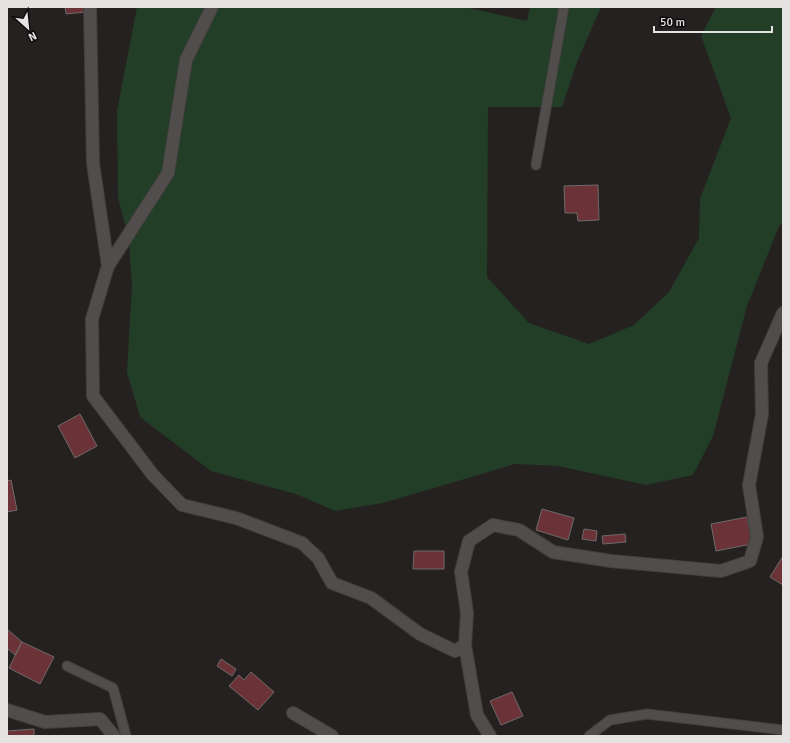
<svg xmlns="http://www.w3.org/2000/svg" width="790" height="743" font-family="Signika,sans-serif">
  <rect width="100%" height="100%" fill="#252121"/>
  <path fill="#223e26" d="M 137,7 L 465,7 L 527,21 L 530,7 L 601,7 L 577,62 L 562,107 L 488,107 L 487,277 L 529,323 L 589,344 L 634,325 L 669,292 L 699,238 L 700,199 L 731,118 L 701,36 L 716,7 L 783,7 L 783,222 L 779,226 L 747,306 L 713,436 L 693,475 L 646,485 L 558,466 L 515,464 L 383,503 L 335,511 L 296,494 L 211,471 L 140,417 L 127,372 L 132,285 L 129,241 L 118,197 L 117,111 Z"/>
  <path fill="#6b3337" stroke="#6f6a6a" d="M 65,7 L 85,7 L 86,12 L 66,14 Z
    M 598,185 L 599,220 L 578,221 L 577,213 L 565,213 L 564,186 Z
    M 80,414 L 97,446 L 75,458 L 58,426 Z
    M 11,480 L 17,510 L 7,512 L 7,481 Z
    M 542,509 L 574,518 L 568,540 L 536,530 Z
    M 747,517 L 752,544 L 716,551 L 711,524 Z
    M 584,529 L 597,531 L 596,541 L 582,539 Z
    M 625,534 L 626,542 L 603,544 L 602,536 Z
    M 414,551 L 444,551 L 444,569 L 413,569 Z
    M 783,556 L 783,585 L 770,577 Z
    M 7,629 L 22,642 L 15,655 L 7,648 Z
    M 22,642 L 54,657 L 40,684 L 9,668 Z
    M 221,659 L 236,669 L 232,676 L 217,666 Z
    M 251,672 L 274,692 L 258,710 L 229,686 L 239,675 L 244,680 Z
    M 512,692 L 523,716 L 501,725 L 490,701 Z
    M 34,729 L 34,736 L 7,736 L 7,731 Z"/>
  <g fill="none" stroke-linecap="round" stroke-linejoin="round">
    <defs>
      <path id="service" d="M 536,165 L 564,7
        M 67,666 L 113,688 L 126,736
        M 589,736 L 610,720 L 647,714 L 783,730"/>
      <path id="minor" d="M 90,7 L 93,163 L 108,266 L 92,319 L 93,396 L 153,475 L 182,505 L 236,518 L 302,543 L 318,558 L 332,583 L 371,598 L 420,634 L 455,651 L 465,645 L 467,613 L 461,572 L 469,541 L 493,525 L 519,530 L 553,552 L 611,561 L 721,571 L 750,561 L 757,537 L 749,485 L 762,414 L 761,363 L 783,313
        M 108,266 L 168,173 L 186,60 L 212,7
        M 465,645 L 477,715 L 490,736
        M 7,710 L 45,722 L 100,719 L 114,736
        M 293,713 L 332,736"/>
    </defs>
    <use href="#service" stroke="#423f3f" stroke-width="11"/>
    <use href="#minor" stroke="#423f3f" stroke-width="14"/>
    <use href="#service" stroke="#524d4d" stroke-width="9"/>
    <use href="#minor" stroke="#524d4d" stroke-width="12"/>
  </g>
  <rect width="790" height="743" fill="none" stroke="#e5e2e2" stroke-width="16"/>
  <g transform="translate(28 28) rotate(153)" stroke="#0d0b0b" stroke-width="3" paint-order="stroke">
  <path d="M0-3L7 15L0 10L-7 15Z" fill="#e5e2e2"/>
  <text y="-6" font-size="11" font-weight="bold" text-anchor="middle" fill="#e5e2e2">N</text>
  </g>
  <path d="M654 26v6h118v-6" fill="none" stroke="#e5e2e2" stroke-width="2"/>
  <text x="660" y="26" font-size="12" fill="#e5e2e2" stroke="#0d0b0b" stroke-width="3" paint-order="stroke">50 m</text>
</svg>
